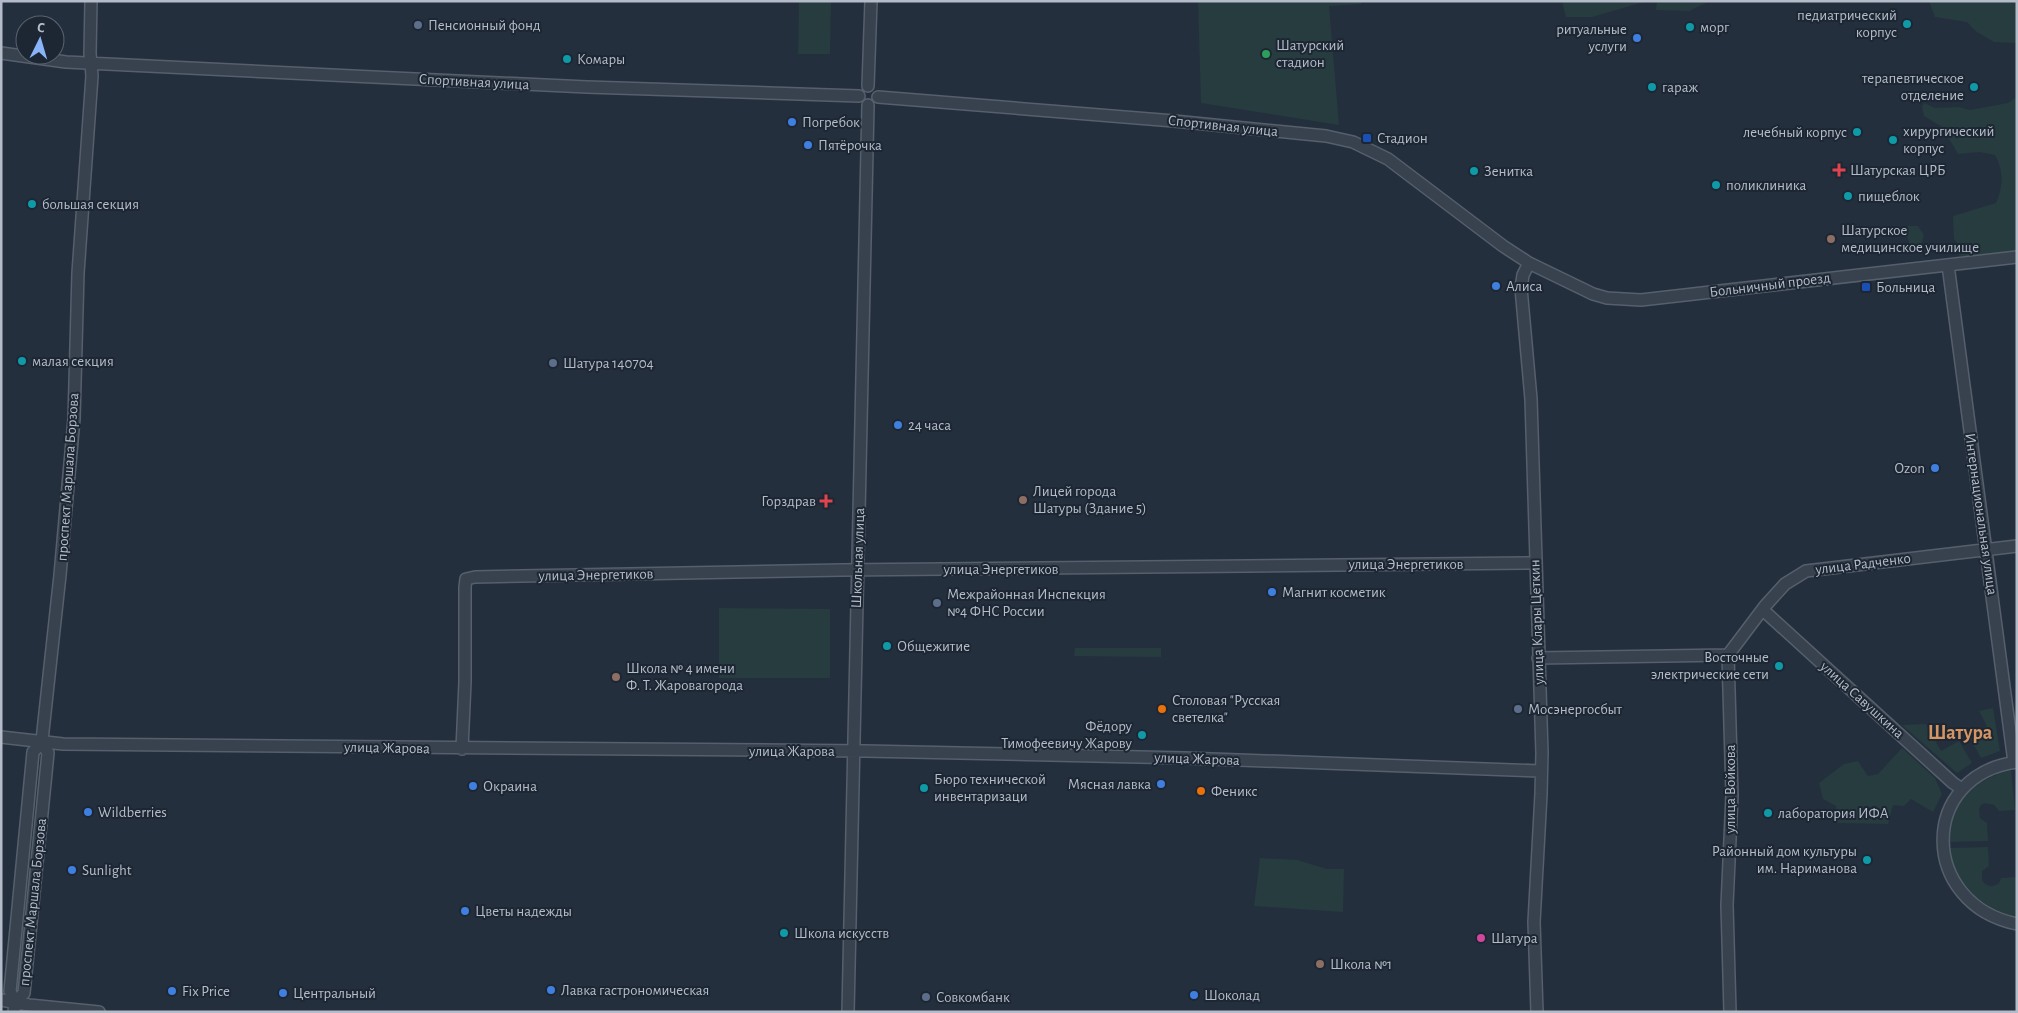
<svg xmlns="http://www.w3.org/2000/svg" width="2018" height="1013" font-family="'Alegreya Sans',sans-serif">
  <rect width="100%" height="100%" fill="#242f3e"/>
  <path fill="#263c3f" d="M 799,1 L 831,1 L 830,54 L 798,54 Z
    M 1198,1 L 1361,1 L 1361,4 L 1329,6 L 1339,125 L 1201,103 Z
    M 1562,1 L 1647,1 L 1592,17 L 1566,17 Z
    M 1657,1 L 1710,1 L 1689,11 L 1656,10 Z
    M 1929,1 L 2017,1 L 2017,43 L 1994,42 L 1977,32 L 1967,22 L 1935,17 Z
    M 2017,97 L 2017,251 L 1964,257 L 1959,255 L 1958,244 L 1954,239 L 1953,216 L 1996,203 C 2003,188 2004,170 1995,155 L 1979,152 L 1958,154 L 1942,127 L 1924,116 L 1922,107 L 1924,103 L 1935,108 L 1959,107 L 1970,110 L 2008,103 Z
    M 1908,226 L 1918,226 L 1924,235 L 1921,246 L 1917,249 L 1910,246 L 1906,231 Z
    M 719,608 L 830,609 L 830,678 L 719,678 Z
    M 1075,648 L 1161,648 L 1161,657 L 1074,656 Z
    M 1993,708 L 2000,751 L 1981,758 L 1969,736 L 1987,726 L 1979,711 Z
    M 1926,724 L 1941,751 L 1959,741 L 1972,763 L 1957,773 L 1902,725 Z
    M 1902,748 L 1935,778 L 1942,794 L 1933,812 L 1911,799 L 1904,806 L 1893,805 L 1888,824 L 1837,823 L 1836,806 L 1823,799 L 1819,783 L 1844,764 L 1858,761 L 1868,776 L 1878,774 Z
    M 2011,770 L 2015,810 L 1999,811 L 1994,805 L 1985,803 L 1981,805 L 1979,809 L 1980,818 L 1987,823 L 1988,841 L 1949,842 C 1950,802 1973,780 2011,770 Z
    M 1988,847 L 1989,866 L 1982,871 L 1982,880 C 1986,887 1993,888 1999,883 L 2001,878 L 2017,877 L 2017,918 C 1979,910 1955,887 1950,848 Z
    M 1260,858 L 1297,860 L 1327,869 L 1344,869 L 1343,912 L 1254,906 Z"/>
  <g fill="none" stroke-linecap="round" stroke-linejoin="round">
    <defs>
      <path id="minor" d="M 1,53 L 66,62 L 352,76 L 587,87 L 859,96
        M 868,86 L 871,1
        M 878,97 L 1174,121 L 1326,136 L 1353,142 L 1388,159 L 1503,246 L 1529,263 L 1593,294 L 1607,298 L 1641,300 L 2017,257
        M 1529,263 L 1523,275 L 1521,288 L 1531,399 L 1542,753 L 1541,794 L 1534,922 L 1537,1012
        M 1948,265 L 2014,762
        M 1763,610 L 1953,783 L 1962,789
        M 1728,655 L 1732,795 L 1727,905 L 1730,1012
        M 1538,658 L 1728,655 L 1765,606 L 1785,584 L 1806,571 L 2017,546
        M 1,737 L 63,744 L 865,751 L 1185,758 L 1541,771
        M 462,749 L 465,682 L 465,587 L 466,579 L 475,577 L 842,570 L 1535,563
        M 2017,762 C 1918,775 1919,904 2017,924
        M 1,1000 L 29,1005 L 99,1012
        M 15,1003 L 24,993 L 48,753 L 42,742 L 43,731 L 60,575 L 74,419 L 78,273 L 92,76 L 90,53 L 91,1
        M 14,1012 L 15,1003 L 10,991 L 33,752 L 42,742
        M 848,1012 L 868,105"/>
    </defs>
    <use href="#minor" stroke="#565f6c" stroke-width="14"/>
    <use href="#minor" stroke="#38414e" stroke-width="11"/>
  </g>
  <g fill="#0f9aa8" stroke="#1d2633" stroke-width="2">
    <circle cx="1907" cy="24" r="5"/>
    <circle cx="1690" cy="27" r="5"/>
    <circle cx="567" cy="59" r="5"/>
    <circle cx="1652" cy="87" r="5"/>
    <circle cx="1974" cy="87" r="5"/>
    <circle cx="1857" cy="132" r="5"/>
    <circle cx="1893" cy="140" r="5"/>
    <circle cx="1474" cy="171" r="5"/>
    <circle cx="1716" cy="185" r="5"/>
    <circle cx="1848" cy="196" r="5"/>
    <circle cx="32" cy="204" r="5"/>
    <circle cx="22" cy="361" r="5"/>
    <circle cx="887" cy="646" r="5"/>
    <circle cx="1779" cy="666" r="5"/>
    <circle cx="1142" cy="735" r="5"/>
    <circle cx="924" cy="788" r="5"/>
    <circle cx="1768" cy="813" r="5"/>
    <circle cx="1867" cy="860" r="5"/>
    <circle cx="784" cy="933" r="5"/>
  </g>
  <g fill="#5c6f8a" stroke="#1d2633" stroke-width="2">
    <circle cx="418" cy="25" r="5"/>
    <circle cx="553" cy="363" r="5"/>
    <circle cx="937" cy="603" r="5"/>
    <circle cx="1518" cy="709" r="5"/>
    <circle cx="926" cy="997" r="5"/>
  </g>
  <g fill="#3f7fe0" stroke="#1d2633" stroke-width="2">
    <circle cx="1637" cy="38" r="5"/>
    <circle cx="792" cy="122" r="5"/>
    <circle cx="808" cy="145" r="5"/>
    <circle cx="1496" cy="286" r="5"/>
    <circle cx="898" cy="425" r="5"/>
    <circle cx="1935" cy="468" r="5"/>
    <circle cx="1272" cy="592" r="5"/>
    <circle cx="1161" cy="784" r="5"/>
    <circle cx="473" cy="786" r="5"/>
    <circle cx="88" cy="812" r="5"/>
    <circle cx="72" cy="870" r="5"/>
    <circle cx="465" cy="911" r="5"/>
    <circle cx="551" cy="990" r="5"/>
    <circle cx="172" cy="991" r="5"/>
    <circle cx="283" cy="993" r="5"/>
    <circle cx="1194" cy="995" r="5"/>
  </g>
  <circle fill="#2e9e5b" stroke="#1d2633" stroke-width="2" cx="1266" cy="54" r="5"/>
  <g fill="#1a4fb4" stroke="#1d2633" stroke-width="2">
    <rect x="1362" y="133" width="10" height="10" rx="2.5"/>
    <rect x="1861" y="282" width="10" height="10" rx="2.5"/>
  </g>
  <g fill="#e0444e" stroke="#1d2633" stroke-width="2">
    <path d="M1836.5 162.5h5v5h5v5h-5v5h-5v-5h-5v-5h5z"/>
    <path d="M823.5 493.5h5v5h5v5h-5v5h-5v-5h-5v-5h5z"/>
  </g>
  <g fill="#8d6e63" stroke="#1d2633" stroke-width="2">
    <circle cx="1831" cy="239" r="5"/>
    <circle cx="1023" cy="500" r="5"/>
    <circle cx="616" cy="677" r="5"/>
    <circle cx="1320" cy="964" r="5"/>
  </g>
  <g fill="#e8710a" stroke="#1d2633" stroke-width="2">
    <circle cx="1162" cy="709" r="5"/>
    <circle cx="1201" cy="791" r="5"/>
  </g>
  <circle fill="#d1479c" stroke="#1d2633" stroke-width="2" cx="1481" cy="938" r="5"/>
  <g text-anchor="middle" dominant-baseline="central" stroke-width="4" stroke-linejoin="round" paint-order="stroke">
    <g font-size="15" fill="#b4bcc9" stroke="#1d2633" text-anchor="start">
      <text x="1897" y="15" text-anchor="end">педиатрический<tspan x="1897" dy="17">корпус</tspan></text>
      <text x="428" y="25">Пенсионный фонд</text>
      <text x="1700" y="27">морг</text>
      <text x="1627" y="29" text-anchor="end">ритуальные<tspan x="1627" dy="17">услуги</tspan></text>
      <text x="1276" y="45">Шатурский<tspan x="1276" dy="17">стадион</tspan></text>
      <text x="577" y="59">Комары</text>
      <text x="1964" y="78" text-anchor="end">терапевтическое<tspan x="1964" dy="17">отделение</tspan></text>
      <text x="1662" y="87">гараж</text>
      <text x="802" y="122">Погребок</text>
      <text x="1903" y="131">хирургический<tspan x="1903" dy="17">корпус</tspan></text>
      <text x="1847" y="132" text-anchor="end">лечебный корпус</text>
      <text x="1377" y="138">Стадион</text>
      <text x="818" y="145">Пятёрочка</text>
      <text x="1850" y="170">Шатурская ЦРБ</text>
      <text x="1484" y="171">Зенитка</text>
      <text x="1726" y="185">поликлиника</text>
      <text x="1858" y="196">пищеблок</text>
      <text x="42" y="204">большая секция</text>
      <text x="1841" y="230">Шатурское<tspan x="1841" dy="17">медицинское училище</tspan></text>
      <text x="1506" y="286">Алиса</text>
      <text x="1876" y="287">Больница</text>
      <text x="32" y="361">малая секция</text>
      <text x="563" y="363">Шатура 140704</text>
      <text x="908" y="425">24 часа</text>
      <text x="1925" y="468" text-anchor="end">Ozon</text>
      <text x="1033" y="491">Лицей города<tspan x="1033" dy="17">Шатуры (Здание 5)</tspan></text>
      <text x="816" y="501" text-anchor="end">Горздрав</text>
      <text x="1282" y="592">Магнит косметик</text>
      <text x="947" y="594">Межрайонная Инспекция<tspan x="947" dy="17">№4 ФНС России</tspan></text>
      <text x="897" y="646">Общежитие</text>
      <text x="1769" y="657" text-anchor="end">Восточные<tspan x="1769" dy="17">электрические сети</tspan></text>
      <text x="626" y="668">Школа № 4 имени<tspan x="626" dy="17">Ф. Т. Жаровагорода</tspan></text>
      <text x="1172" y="700">Столовая "Русская<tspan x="1172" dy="17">светелка"</tspan></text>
      <text x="1528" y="709">Мосэнергосбыт</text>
      <text x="1132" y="726" text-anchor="end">Фёдору<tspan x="1132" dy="17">Тимофеевичу Жарову</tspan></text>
      <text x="934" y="779">Бюро технической<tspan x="934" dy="17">инвентаризаци</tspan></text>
      <text x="1151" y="784" text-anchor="end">Мясная лавка</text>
      <text x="483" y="786">Окраина</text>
      <text x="1211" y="791">Феникс</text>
      <text x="98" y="812">Wildberries</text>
      <text x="1778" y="813">лаборатория ИФА</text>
      <text x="1857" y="851" text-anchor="end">Районный дом культуры<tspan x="1857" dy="17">им. Нариманова</tspan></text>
      <text x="82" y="870">Sunlight</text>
      <text x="475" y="911">Цветы надежды</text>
      <text x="794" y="933">Школа искусств</text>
      <text x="1491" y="938">Шатура</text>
      <text x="1330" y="964">Школа №1</text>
      <text x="561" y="990">Лавка гастрономическая</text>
      <text x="182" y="991">Fix Price</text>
      <text x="293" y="993">Центральный</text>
      <text x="1204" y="995">Шоколад</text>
      <text x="936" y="997">Совкомбанк</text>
    </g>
    <g font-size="15" fill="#b4bcc9" stroke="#1d2633">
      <text transform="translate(474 82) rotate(3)">Спортивная улица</text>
      <text transform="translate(1223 126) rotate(6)">Спортивная улица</text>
      <text transform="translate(1770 285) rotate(-7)">Больничный проезд</text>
      <text transform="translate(68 477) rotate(-86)">проспект Маршала Борзова</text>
      <text transform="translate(1981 514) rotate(82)">Интернациональная улица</text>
      <text transform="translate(858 558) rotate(-88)">Школьная улица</text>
      <text x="1406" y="564">улица Энергетиков</text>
      <text transform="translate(1863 564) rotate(-7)">улица Радченко</text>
      <text x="1001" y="569">улица Энергетиков</text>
      <text transform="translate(596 575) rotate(-1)">улица Энергетиков</text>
      <text transform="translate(1537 622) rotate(-92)">улица Клары Цеткин</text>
      <text transform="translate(1862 700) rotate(42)">улица Савушкина</text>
      <text transform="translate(387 748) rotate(1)">улица Жарова</text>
      <text x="792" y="751">улица Жарова</text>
      <text transform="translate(1197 759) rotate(2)">улица Жарова</text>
      <text transform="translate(1730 789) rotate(-90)">улица Войкова</text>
      <text transform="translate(33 902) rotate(-84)">проспект Маршала Борзова</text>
    </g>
    <g font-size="20" font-weight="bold" fill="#d59563" stroke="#1d2633">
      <text x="1960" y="733">Шатура</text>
    </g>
  </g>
  <rect width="2018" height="1013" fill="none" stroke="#b4bcc9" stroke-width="5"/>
  <g transform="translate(40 40) rotate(5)"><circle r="24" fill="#1d2633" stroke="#59626f"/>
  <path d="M0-4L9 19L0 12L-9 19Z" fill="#8ab4f8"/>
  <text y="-8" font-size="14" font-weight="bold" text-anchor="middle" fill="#b4bcc9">С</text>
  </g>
</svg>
